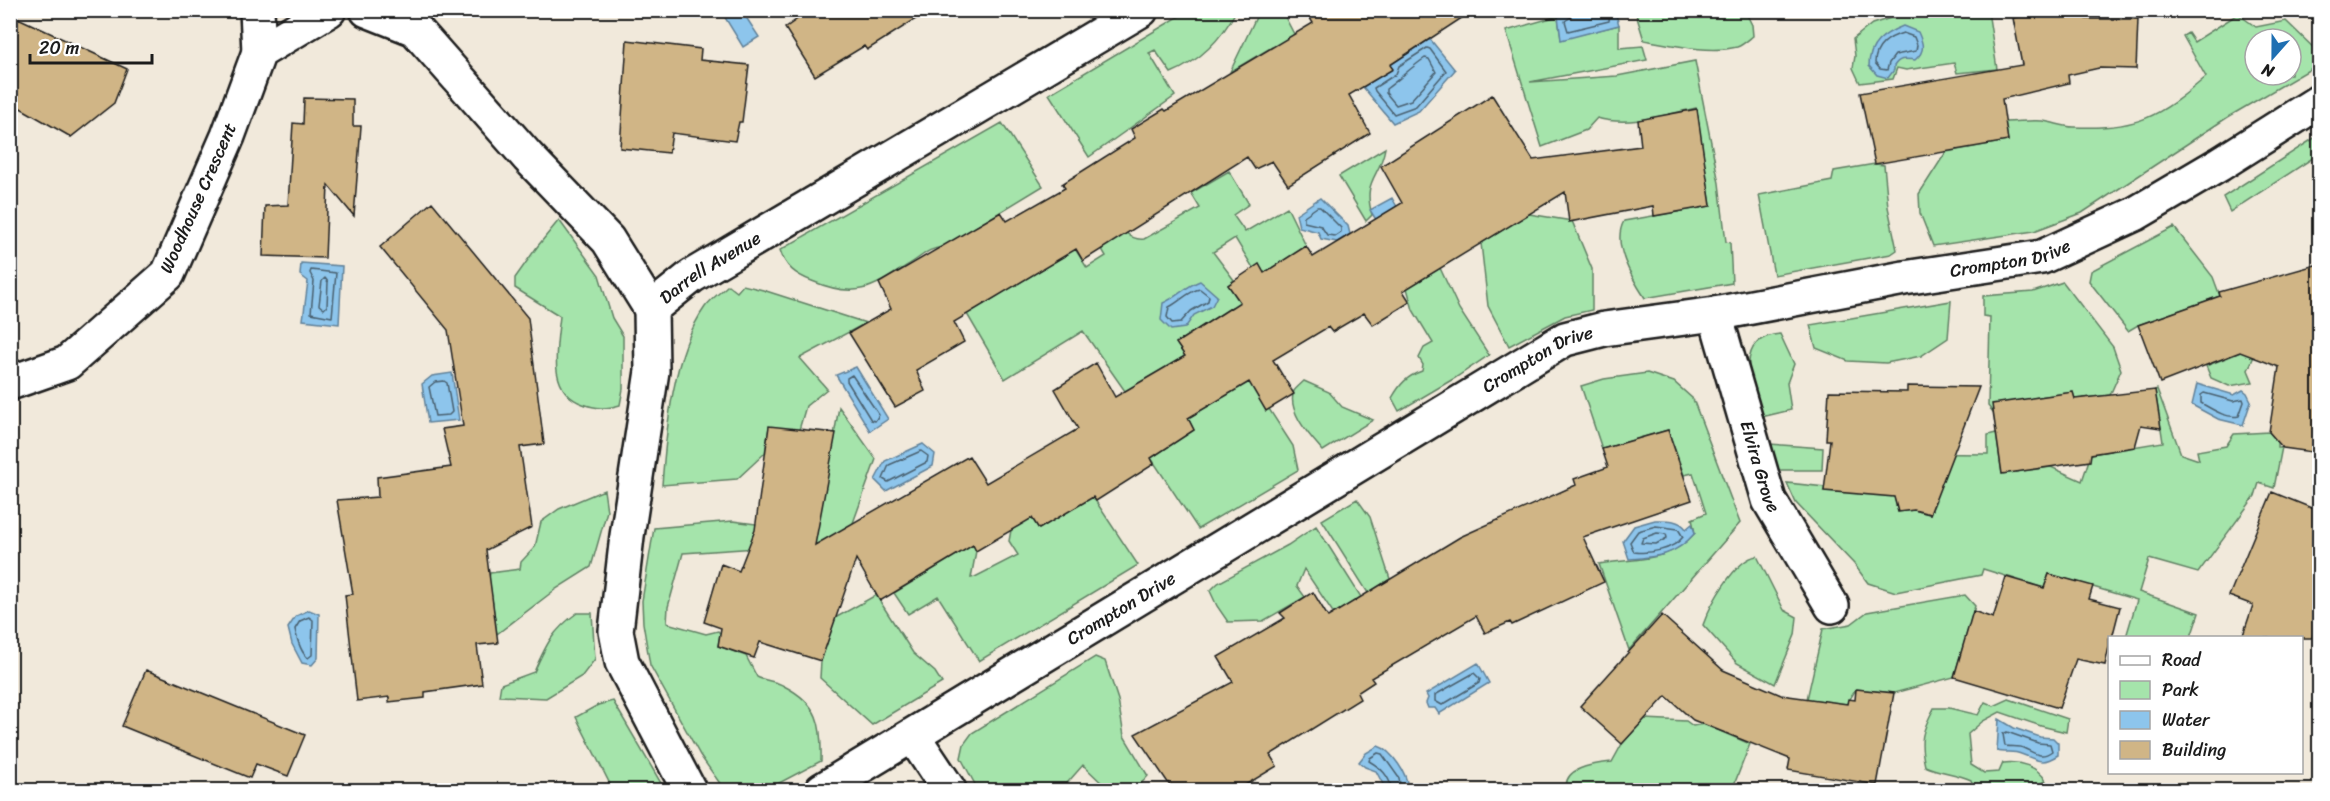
<svg xmlns="http://www.w3.org/2000/svg" width="2330" height="801" font-family="Sriracha,sans-serif">
  <rect width="100%" height="100%" fill="#f1e9db"/>
  <filter id="ink" filterUnits="userSpaceOnUse"><feTurbulence type="fractalNoise" baseFrequency=".0167" numOctaves="2"/><feDisplacementMap in="SourceGraphic" scale="12" xChannelSelector="R" yChannelSelector="G"/><feConvolveMatrix kernelMatrix="1 2 1 2 8 2 1 2 1" color-interpolation-filters="sRGB"/></filter>
  <g filter="url(#ink)">
    <path fill="#a5e4ab" stroke="#608064" stroke-width="1.5" fill-rule="evenodd" d="M 1937,10 L 1988,11 L 1997,69 L 1957,73 L 1954,63 L 1906,70 L 1897,68 L 1893,79 L 1860,83 L 1853,68 L 1855,56 L 1853,39 L 1872,24 L 1903,14 Z
      M 1188,11 L 1236,11 C 1222,38 1200,61 1171,73 L 1155,50 L 1149,53 L 1175,96 L 1089,157 L 1049,94 Z
      M 1259,11 L 1282,11 L 1310,65 L 1312,112 L 1272,47 L 1230,72 Z
      M 1635,11 L 1745,11 L 1752,25 L 1753,36 C 1748,40 1743,45 1737,47 C 1709,54 1673,45 1644,40 Z
      M 2238,14 L 2256,27 L 2286,21 L 2319,53 L 2319,64 L 2228,117 L 2082,213 L 2034,231 L 1933,246 L 1920,213 L 1919,194 L 1946,152 L 2008,141 L 2005,122 C 2018,122 2030,120 2042,121 C 2053,122 2063,127 2074,127 C 2137,130 2159,117 2206,77 L 2183,36 L 2188,33 L 2194,42 ZM 2255,39 L 2291,39 L 2291,75 L 2255,75 Z
      M 1558,16 L 1561,39 L 1619,25 L 1619,48 L 1643,46 L 1647,60 L 1530,82 L 1617,76 L 1695,61 L 1719,183 L 1726,242 L 1730,243 L 1732,283 L 1645,298 C 1632,278 1611,244 1624,221 L 1711,206 L 1696,108 C 1664,115 1630,127 1597,118 L 1586,130 L 1542,147 L 1506,31 Z
      M 1002,123 L 1043,186 L 943,247 C 928,249 926,253 914,261 C 875,286 859,301 812,281 C 796,275 785,267 780,250 Z
      M 2319,135 L 2319,154 L 2230,212 L 2223,197 Z
      M 1385,148 C 1380,178 1362,179 1372,215 L 1366,221 L 1339,176 Z
      M 1875,164 L 1884,165 L 1888,207 L 1897,250 L 1891,254 L 1774,275 L 1759,195 L 1832,181 L 1834,171 Z
      M 1229,171 L 1249,204 L 1233,215 L 1245,232 L 1287,207 L 1306,246 L 1264,273 L 1259,264 L 1253,268 L 1235,238 L 1213,252 L 1234,280 L 1228,285 L 1253,322 L 1232,307 L 1176,343 L 1185,356 L 1125,391 L 1083,331 L 1005,379 L 967,314 L 1066,255 L 1069,239 L 1087,268 L 1106,256 L 1089,227 L 1113,213 C 1121,226 1127,241 1144,239 L 1200,208 L 1191,193 Z
      M 1529,214 L 1572,221 L 1592,269 L 1592,310 L 1565,316 L 1509,346 L 1488,306 L 1481,243 Z
      M 559,220 L 599,275 L 612,318 L 623,336 L 623,389 L 620,405 C 606,409 596,409 583,404 C 546,391 557,347 560,316 L 515,288 L 515,278 L 537,247 Z
      M 2174,227 L 2213,277 L 2220,296 L 2138,325 L 2128,331 L 2089,281 L 2091,271 Z
      M 1440,268 L 1459,309 L 1489,355 L 1455,378 L 1399,411 L 1392,398 C 1400,384 1407,376 1422,371 L 1423,365 L 1419,358 L 1424,348 L 1433,343 L 1413,310 L 1407,288 Z
      M 2063,282 L 2113,347 L 2121,370 L 2110,395 L 2075,399 L 2073,392 L 2033,398 L 2033,405 L 1993,412 L 1988,406 L 1990,317 L 1983,316 L 1983,296 L 2033,292 Z
      M 728,285 L 737,292 L 743,285 L 763,290 L 866,323 L 800,358 L 827,389 L 806,406 L 799,430 L 769,427 L 765,453 L 737,479 L 662,485 C 666,431 673,352 705,307 C 711,299 721,292 728,285 Z
      M 1951,301 L 1948,338 L 1921,356 L 1886,363 L 1848,361 L 1816,348 L 1810,325 Z
      M 2265,331 L 2248,370 L 2253,382 L 2229,386 L 2211,378 L 2206,366 L 2243,351 Z
      M 1780,334 L 1794,364 L 1787,383 L 1791,410 L 1761,417 C 1751,388 1732,338 1780,334 Z
      M 1647,373 L 1674,382 L 1693,399 L 1740,523 L 1629,650 L 1599,564 C 1636,558 1669,563 1695,533 L 1692,519 L 1706,513 L 1693,473 L 1684,475 L 1668,430 L 1602,449 L 1581,386 L 1604,379 Z
      M 1251,381 L 1293,446 L 1298,470 L 1198,529 L 1151,458 L 1194,430 L 1188,418 Z
      M 1304,381 L 1329,392 L 1342,407 L 1373,420 L 1323,451 C 1311,437 1286,411 1294,391 C 1296,388 1302,383 1304,381 Z
      M 2157,389 L 2181,454 L 2199,460 L 2197,451 L 2226,446 L 2234,434 L 2269,432 L 2277,441 L 2277,447 L 2282,447 L 2274,488 L 2259,483 L 2255,496 L 2198,573 L 2149,559 L 2139,592 L 2199,613 L 2191,637 L 2126,637 L 2137,600 L 2049,574 L 2044,588 L 1983,569 L 1981,575 L 1896,592 L 1868,583 L 1854,564 L 1796,503 L 1787,483 L 1825,487 L 1824,490 L 1872,453 L 1988,454 L 1988,435 L 1996,433 L 2002,474 L 2051,467 L 2082,481 L 2091,454 L 2163,442 L 2155,390 ZM 1920,495 L 1936,500 L 1930,514 L 1914,510 L 1898,512 L 1895,499 Z
      M 839,407 L 876,459 L 844,548 L 757,548 L 683,553 L 668,607 L 667,623 L 706,634 L 718,631 L 720,633 L 718,646 L 746,656 L 757,677 C 765,681 776,681 784,686 C 819,704 822,724 821,761 L 766,790 L 733,790 L 721,785 L 700,755 L 650,665 L 643,623 L 642,601 L 654,528 L 733,521 L 817,532 Z
      M 1769,444 L 1823,448 L 1822,470 L 1778,470 L 1770,458 Z
      M 604,490 L 607,511 L 591,567 L 556,589 L 497,634 L 489,578 L 490,573 L 520,569 L 521,562 L 535,547 L 541,522 L 559,509 Z
      M 1093,497 L 1138,565 L 979,661 L 938,596 L 908,614 L 894,593 L 973,545 L 976,551 L 971,578 L 975,577 L 1018,555 L 1009,541 L 1011,530 L 1031,517 L 1039,529 Z
      M 1357,499 L 1370,517 L 1390,579 L 1368,593 L 1322,520 Z
      M 1316,526 L 1361,597 L 1334,614 L 1304,569 L 1297,586 L 1305,597 L 1263,621 L 1228,622 L 1217,606 L 1210,591 L 1218,583 L 1288,545 Z
      M 1757,556 L 1784,610 L 1797,617 L 1795,635 L 1775,684 L 1737,663 L 1703,625 C 1710,605 1735,559 1757,556 Z
      M 876,595 L 913,653 L 935,672 L 942,683 L 872,725 L 820,678 L 821,661 L 835,618 Z
      M 1965,595 L 1975,606 L 1954,677 L 1894,693 L 1856,689 L 1847,704 L 1807,699 L 1823,629 L 1851,624 L 1867,612 Z
      M 577,613 L 592,613 L 595,659 L 582,676 L 546,698 L 499,696 L 501,684 L 534,672 C 546,645 552,631 577,613 Z
      M 1095,657 L 1105,661 L 1118,700 L 1124,736 L 1148,776 L 1135,790 L 1109,790 L 1083,765 L 1061,790 L 978,790 L 961,758 L 964,744 L 972,733 Z
      M 2009,699 L 2068,719 L 2066,732 L 2041,726 L 2000,712 L 1983,721 L 1968,734 L 1971,765 L 1984,773 L 1999,772 L 2003,763 C 2019,761 2038,766 2046,781 L 2029,790 L 1975,790 L 1971,780 C 1956,773 1940,773 1925,766 C 1919,740 1922,731 1934,708 L 1949,708 L 1978,715 L 1985,702 L 1994,706 Z
      M 613,701 L 665,790 L 613,790 L 576,717 L 598,705 Z
      M 1645,719 L 1686,721 L 1693,726 L 1704,724 L 1750,744 L 1732,790 L 1567,790 C 1561,767 1596,764 1612,762 L 1622,744 Z"/>
    <path fill="#8dc5ec" stroke="#608199" stroke-width="1.5" d="M 721,11 L 742,11 L 759,37 L 743,47 Z
      M 1575,11 L 1615,11 L 1619,25 L 1561,40 L 1558,16 Z
      M 1903,26 L 1918,32 C 1923,43 1926,51 1915,60 C 1905,59 1900,57 1894,66 L 1894,70 L 1888,78 L 1877,75 L 1869,66 C 1869,44 1883,34 1903,26 Z
      M 1430,39 L 1455,70 L 1419,111 L 1393,123 L 1363,87 L 1392,69 L 1390,65 Z
      M 1320,198 L 1348,226 L 1350,234 L 1337,242 L 1321,239 L 1318,232 L 1299,227 L 1296,214 Z
      M 1392,198 L 1419,245 L 1399,257 L 1370,210 Z
      M 301,263 L 342,266 L 339,324 L 303,320 L 308,281 L 300,275 Z
      M 1200,281 L 1217,296 L 1212,306 L 1194,315 L 1185,328 L 1171,330 L 1161,320 L 1163,303 C 1177,297 1186,286 1200,281 Z
      M 856,367 L 888,419 L 870,431 L 836,375 Z
      M 452,373 L 459,420 L 428,423 L 422,384 L 432,376 Z
      M 2197,384 L 2234,395 L 2243,390 L 2247,393 L 2251,401 L 2243,425 L 2218,419 L 2192,405 Z
      M 923,444 L 935,454 L 933,466 L 886,491 L 875,480 L 885,461 Z
      M 1655,520 C 1666,520 1679,519 1686,529 L 1692,524 L 1695,533 C 1675,556 1658,557 1629,559 L 1623,541 L 1634,526 Z
      M 309,610 L 319,614 L 318,658 L 312,665 L 302,663 L 292,644 L 288,628 L 296,616 Z
      M 1478,663 L 1489,683 L 1439,714 L 1435,708 L 1428,708 L 1426,703 L 1428,698 L 1426,694 Z
      M 1999,719 L 2014,728 L 2040,737 L 2053,738 L 2058,743 L 2058,755 C 2040,766 2039,760 2021,754 C 2014,751 2005,753 1997,751 Z
      M 1378,746 C 1391,750 1410,776 1407,790 L 1386,790 L 1376,771 L 1365,767 L 1359,762 L 1366,753 Z"/>
    <g fill="none" stroke-linecap="round" stroke-linejoin="round">
      <path stroke="#49606f" stroke-width="1.5" d="M 1572,10 L 1571,17 L 1565,21 L 1568,31 L 1609,21 L 1610,10
        M 1903,33 L 1914,37 L 1917,45 L 1916,51 L 1895,55 L 1889,63 L 1887,70 L 1880,69 L 1875,63 C 1875,46 1889,37 1903,33 Z
        M 1427,48 L 1430,49 L 1446,71 L 1416,106 L 1394,114 L 1375,91 L 1374,88 L 1396,74 L 1399,66 Z
        M 1425,58 L 1429,59 L 1436,72 L 1411,100 L 1396,105 L 1386,93 L 1386,89 C 1400,79 1410,68 1425,58 Z
        M 1317,207 L 1320,207 L 1341,228 L 1341,232 L 1335,236 L 1327,235 L 1321,226 L 1304,222 L 1304,216 Z
        M 311,270 L 336,273 L 332,317 L 311,313 L 314,281 L 310,273 Z
        M 325,278 L 328,282 L 327,306 L 324,309 L 319,305 L 322,281 Z
        M 1200,289 L 1209,296 L 1208,301 L 1191,311 L 1181,322 L 1172,323 L 1167,317 L 1169,307 C 1180,302 1188,291 1200,289 Z
        M 852,375 L 879,415 L 875,421 L 871,420 L 847,381 L 847,378 Z
        M 444,381 L 447,383 L 452,412 L 449,415 L 435,416 L 429,387 L 435,382 Z
        M 2204,393 L 2233,401 L 2243,399 L 2244,402 L 2239,416 C 2226,419 2212,409 2201,403 L 2201,395 Z
        M 921,451 L 928,456 L 927,462 L 888,482 L 883,479 L 889,465 Z
        M 1656,526 L 1678,529 L 1683,537 C 1673,550 1649,554 1634,552 L 1630,542 L 1638,531 Z
        M 1657,533 L 1666,534 L 1667,538 L 1656,544 L 1641,543 L 1643,538 Z
        M 309,617 L 313,620 L 312,655 L 308,658 C 300,652 297,639 295,629 L 300,621 Z
        M 1474,673 L 1480,679 L 1479,683 L 1442,705 L 1435,701 L 1435,695 Z
        M 2007,732 L 2038,743 L 2050,744 L 2052,751 C 2039,761 2032,750 2020,747 C 2015,746 2010,747 2005,746 L 2003,734 Z
        M 1392,790 C 1389,775 1381,768 1369,761 L 1370,758 L 1378,753 L 1382,754 L 1399,778 L 1401,790"/>
    </g>
    <path fill="#d0b586" stroke="#1c1c1c" stroke-width="1.5" d="M 810,10 L 930,10 L 867,50 L 864,46 L 815,76 L 785,28 Z
      M 1305,10 L 1474,10 L 1390,65 L 1393,69 L 1349,95 L 1370,133 L 1288,185 L 1272,161 L 1255,169 L 1247,157 L 1083,261 L 1076,249 L 954,322 L 964,342 L 916,370 L 925,391 L 895,407 L 849,333 L 891,309 L 879,283 L 1001,212 L 1007,221 L 1065,188 L 1062,184 L 1135,138 L 1131,129 L 1164,109 L 1166,111 L 1313,23 Z
      M 2046,10 L 2083,10 L 2086,19 L 2138,19 L 2136,69 L 2099,68 L 2068,75 L 2069,83 L 2002,99 L 2008,141 L 1875,164 L 1860,93 L 2022,65 L 2013,18 Z
      M 18,18 L 127,69 L 114,103 L 71,137 L 10,102 L 10,36 Z
      M 627,40 L 701,49 L 700,60 L 749,65 L 742,122 L 739,122 L 735,141 L 672,133 L 669,153 L 620,148 Z
      M 1492,95 L 1533,160 L 1641,146 L 1638,120 L 1697,109 L 1711,206 L 1654,216 L 1653,206 L 1569,222 L 1565,192 L 1403,291 L 1410,302 L 1373,325 L 1364,313 L 1332,332 L 1328,327 L 1273,360 L 1294,394 L 1266,411 L 1249,382 L 1188,418 L 1194,430 L 1151,458 L 1154,464 L 1096,501 L 1093,497 L 1039,529 L 1032,518 L 976,551 L 973,545 L 880,601 L 856,559 L 821,661 L 760,642 L 754,658 L 718,646 L 721,628 L 704,622 L 721,564 L 739,571 L 755,530 L 769,426 L 836,433 L 815,545 L 969,456 L 986,483 L 1078,429 L 1055,389 L 1096,363 L 1115,397 L 1185,356 L 1176,343 L 1240,302 L 1228,285 L 1259,264 L 1264,273 L 1306,246 L 1313,257 L 1402,203 L 1381,166 Z
      M 304,98 L 353,99 L 353,126 L 361,126 L 354,216 L 328,185 L 325,258 L 263,256 L 265,206 L 288,205 L 293,123 L 303,124 Z
      M 432,202 L 528,318 L 544,444 L 520,447 L 532,527 L 486,550 L 498,643 L 477,645 L 482,684 L 425,692 L 425,698 L 389,702 L 389,697 L 357,701 L 345,595 L 353,594 L 337,500 L 378,497 L 377,477 L 451,467 L 442,429 L 463,426 L 448,330 L 380,247 Z
      M 2319,264 L 2319,453 L 2283,448 L 2269,432 L 2279,367 L 2240,352 L 2160,383 L 2138,325 L 2220,296 L 2219,292 Z
      M 1907,386 L 1979,387 L 1930,514 L 1914,510 L 1898,512 L 1894,497 L 1824,491 L 1830,440 L 1826,440 L 1829,391 L 1907,392 Z
      M 2155,390 L 2161,428 L 2141,425 L 2135,447 L 2091,454 L 2090,461 L 2002,474 L 1992,404 L 2073,392 L 2075,399 Z
      M 1668,430 L 1692,500 L 1583,537 L 1604,582 L 1512,625 L 1510,622 L 1485,633 L 1476,616 L 1371,678 L 1374,682 L 1357,693 L 1360,699 L 1270,755 L 1277,766 L 1237,790 L 1173,790 L 1135,734 L 1233,682 L 1218,657 L 1285,618 L 1280,613 L 1313,592 L 1328,617 L 1460,537 L 1576,485 L 1574,479 L 1608,467 L 1602,449 Z
      M 2272,492 L 2319,511 L 2319,618 L 2312,638 L 2242,638 L 2253,605 L 2229,596 Z
      M 2049,574 L 2093,586 L 2089,599 L 2120,607 L 2112,638 L 2109,638 L 2109,647 L 2105,665 L 2076,659 L 2059,708 L 1954,677 L 1973,611 L 1993,618 L 2006,577 L 2044,588 Z
      M 1662,615 L 1723,670 L 1781,695 L 1847,704 L 1848,699 L 1855,700 L 1856,689 L 1894,693 L 1877,785 L 1788,770 L 1790,759 L 1693,720 L 1666,696 L 1622,744 L 1580,706 Z
      M 146,670 L 305,735 L 288,776 L 256,764 L 250,778 L 122,726 Z"/>
    <g fill="none" stroke-linecap="round" stroke-linejoin="round">
      <defs>
        <g id="street">
          <path d="M 257,10 L 259,52"/>
          <path d="M 367,10 L 415,29 L 528,157 L 608,240 L 651,309"/>
          <path id="s1" d="M 1715,314 L 1769,500 L 1832,606"/>
          <path d="M 10,383 L 67,363 L 168,274 L 228,136 L 259,52 L 329,10"/>
          <path d="M 913,736 L 949,790"/>
          <path id="s2" d="M 689,790 L 622,662 L 616,631 L 627,536 L 652,371 L 651,309 L 692,276 L 1141,10"/>
          <path id="s3" d="M 822,790 L 1565,339 L 1604,329 L 1715,314 L 1904,278 L 2042,257 L 2135,214 L 2220,164 L 2320,101"/>
        </g>
      </defs>
      <use href="#street" stroke="#1c1c1c" stroke-width="38"/>
      <use href="#street" stroke="#fff" stroke-width="33"/>
    </g>
  </g>
  <g text-anchor="middle" dominant-baseline="central" stroke-width="5" stroke-linejoin="round" paint-order="stroke">
    <g font-size="18" fill="#1c1c1c" stroke="#fff">
      <text transform="translate(198 198) rotate(-66)">Woodhouse Crescent</text>
      <text stroke="none"><textPath href="#s3" startOffset="1322">Crompton Drive</textPath></text>
      <text stroke="none"><textPath href="#s2" startOffset="573">Darrell Avenue</textPath></text>
      <text stroke="none"><textPath href="#s3" startOffset="836">Crompton Drive</textPath></text>
      <text stroke="none"><textPath href="#s1" startOffset="159">Elvira Grove</textPath></text>
      <text stroke="none"><textPath href="#s3" startOffset="350">Crompton Drive</textPath></text>
    </g>
  </g>
  <rect width="2330" height="801" fill="none" stroke="#fff" stroke-width="36"/>
  <rect x="18" y="18" width="2294" height="765" fill="none" stroke="#1c1c1c" stroke-width="2" filter="url(#ink)"/>
  <rect x="2108" y="636" width="195" height="138" fill="#ffffff" stroke="#a4a4a4" stroke-width="1.5"/>
  <rect x="2120" y="656" width="30" height="9" fill="#ffffff" stroke="#a4a4a4" stroke-width="1.5"/>
  <text x="2162" y="666" font-size="18" fill="#1c1c1c">Road</text>
  <rect x="2120" y="681" width="30" height="18" fill="#a5e4ab" stroke="#a4a4a4" stroke-width="1.5"/>
  <text x="2162" y="696" font-size="18" fill="#1c1c1c">Park</text>
  <rect x="2120" y="711" width="30" height="18" fill="#8dc5ec" stroke="#a4a4a4" stroke-width="1.5"/>
  <text x="2162" y="726" font-size="18" fill="#1c1c1c">Water</text>
  <rect x="2120" y="741" width="30" height="18" fill="#d0b586" stroke="#a4a4a4" stroke-width="1.5"/>
  <text x="2162" y="756" font-size="18" fill="#1c1c1c">Building</text>
  <g transform="translate(2273 57) rotate(201)"><circle r="28" fill="#ffffff" stroke="#a4a4a4" stroke-width="1.5"/>
  <path d="M0-4.5L10 22L0 15L-10 22Z" fill="#1f6fb2"/>
  <text y="-9" font-size="16" font-weight="bold" text-anchor="middle" fill="#1c1c1c">N</text>
  </g>
  <path d="M30 54v9h122v-9" fill="none" stroke="#1c1c1c" stroke-width="3"/>
  <text x="39" y="54" font-size="18" fill="#1c1c1c" stroke="#ffffff" stroke-width="4.5" paint-order="stroke">20 m</text>
</svg>
